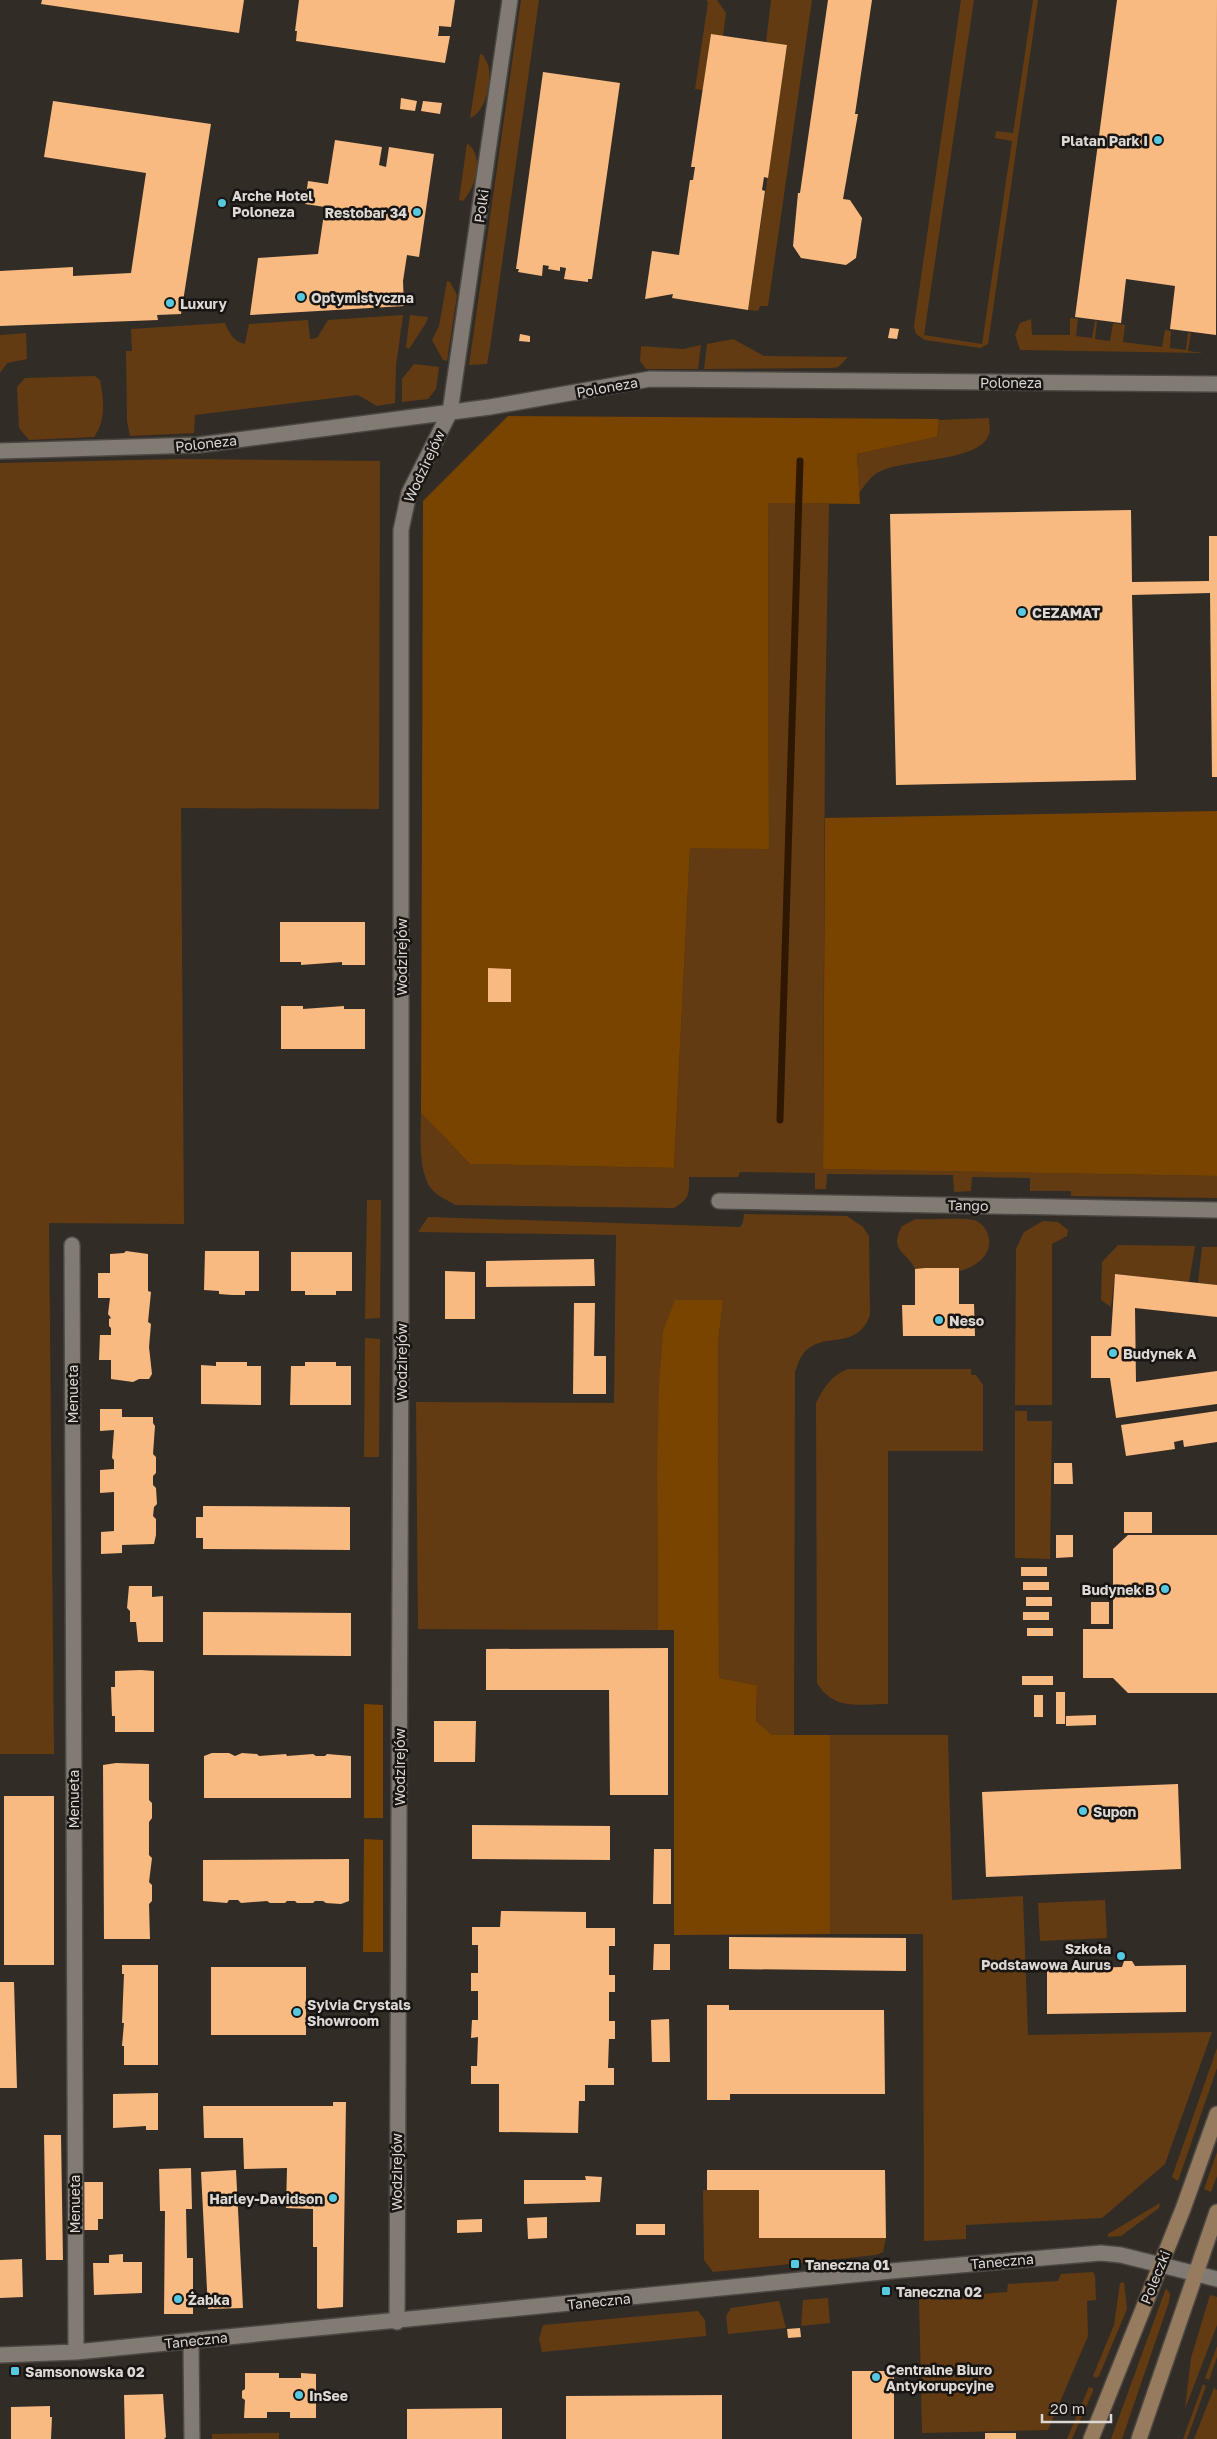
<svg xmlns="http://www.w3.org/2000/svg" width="1217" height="2439" font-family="'Golos Text',sans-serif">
  <rect width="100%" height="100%" fill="#322c27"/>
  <path fill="#623b13" d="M 521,0 L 539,0 L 491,341 L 487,364 L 469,365 Z
    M 705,0 L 717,0 L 726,13 L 723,36 L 711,35 L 703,90 L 695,89 L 707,9 L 708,1 Z
    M 771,0 L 812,0 L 768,306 L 760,306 L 758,311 L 748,310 L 787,46 L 766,42 Z
    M 961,0 L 974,0 L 924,335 L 982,344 L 1012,141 L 995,138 L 996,131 L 1013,133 L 1033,0 L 1038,0 L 988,344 L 980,348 L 925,340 L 916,334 L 914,326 Z
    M 480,54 L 483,55 C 485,59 489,65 489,69 C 491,84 485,113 470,118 Z
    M 467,143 C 485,157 476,186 463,201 L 459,200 Z
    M 447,281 L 450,282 L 457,295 L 447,361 L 443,360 L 432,340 L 439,326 Z
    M 403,315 L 396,366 L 395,403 L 377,406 L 358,395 L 195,415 L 194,433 L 130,436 L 127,421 L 126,351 L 132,351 L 131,329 L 225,323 C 229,333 234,342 245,344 L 249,324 L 308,320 L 310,339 L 317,338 L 328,320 Z
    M 410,315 L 428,317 L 426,323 L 409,349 L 406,347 Z
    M 1070,318 L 1078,319 L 1076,336 L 1092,338 L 1095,321 L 1097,321 L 1095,339 L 1110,341 L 1113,323 L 1125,325 L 1123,342 L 1162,347 L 1165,330 L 1171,331 L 1170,348 L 1186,350 L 1188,333 L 1191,333 L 1188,351 L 1204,353 L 1020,350 L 1015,335 L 1020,323 L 1031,319 L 1032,335 L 1070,335 Z
    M 26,333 L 27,359 L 7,363 L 0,373 L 0,335 Z
    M 733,339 L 764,356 L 848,357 L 838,367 L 832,368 L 704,369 L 707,344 Z
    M 701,345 L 698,369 L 646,369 L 640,361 L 641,346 L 683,349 Z
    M 414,364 L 439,367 L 436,389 L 428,399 L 402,402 L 402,379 Z
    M 95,376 L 100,380 C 104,399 106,421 94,437 L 29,440 L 19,428 L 17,387 L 25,378 Z
    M 989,418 C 989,423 991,430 989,434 C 981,463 901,458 877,473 C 870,477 864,487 859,493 L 857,454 L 937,437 L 939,420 Z
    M 180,459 L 380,461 L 379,809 L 181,808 L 184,1224 L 49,1223 L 54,1754 L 0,1754 L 0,463 Z
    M 768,502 L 829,504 L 825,720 L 823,1169 L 1217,1176 L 1217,1198 L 1071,1196 L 1071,1191 L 1030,1191 L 1030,1178 L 972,1177 L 971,1191 L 954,1192 L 953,1175 L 827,1174 L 826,1189 L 815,1189 L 815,1173 L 740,1172 L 738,1177 L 689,1177 C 689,1195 690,1198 674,1208 L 456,1205 C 446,1200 433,1194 428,1184 C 418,1162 421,1136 421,1113 L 470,1164 L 674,1168 L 690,847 L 769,849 Z
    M 367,1200 L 381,1200 L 380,1318 L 365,1319 Z
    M 744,1214 L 847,1216 L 863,1227 L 869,1236 L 870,1315 C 856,1353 823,1329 803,1354 C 799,1359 797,1367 795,1372 L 794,1735 L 772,1735 L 756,1721 L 757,1685 L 719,1678 L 718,1344 L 723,1300 L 657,1472 L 658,1630 L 418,1629 L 416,1402 L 614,1403 L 616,1235 L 418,1232 L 428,1217 L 740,1227 L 743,1222 Z
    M 916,1219 C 930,1220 963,1217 974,1220 C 979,1222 984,1226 986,1230 C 997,1251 978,1267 959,1271 L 959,1268 L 915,1269 C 908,1252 888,1252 902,1226 Z
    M 1043,1221 L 1058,1222 L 1068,1230 L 1067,1236 L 1052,1244 L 1052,1405 L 1015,1405 L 1016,1249 L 1024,1232 Z
    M 1118,1245 L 1195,1246 L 1189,1282 L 1115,1274 L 1111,1307 L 1101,1300 L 1102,1262 Z
    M 1202,1247 L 1217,1247 L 1217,1285 L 1198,1283 Z
    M 365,1338 L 380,1339 L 379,1457 L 364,1457 Z
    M 848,1369 L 971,1369 L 971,1375 L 976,1375 L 983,1385 L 983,1451 L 888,1451 L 888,1704 C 858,1704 834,1711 817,1683 L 816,1403 C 824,1387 831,1376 848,1369 Z
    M 1015,1411 L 1027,1411 L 1027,1421 L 1052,1421 L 1050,1559 L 1015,1558 Z
    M 830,1735 L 948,1735 L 952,1900 L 1023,1896 L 1028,2035 L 1212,2032 L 1165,2164 L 1102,2218 L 966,2225 L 966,2239 L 924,2241 L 923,1934 L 830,1934 Z
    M 1105,1900 L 1107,1938 L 1040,1941 L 1038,1903 Z
    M 1217,2048 L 1217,2068 L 1178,2181 L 1172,2177 Z
    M 1217,2152 L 1217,2176 L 1211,2192 L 1204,2189 Z
    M 703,2190 L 759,2190 L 759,2238 L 886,2238 L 883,2252 L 876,2255 L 713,2272 L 704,2260 Z
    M 1160,2203 L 1159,2208 L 1121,2236 L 1108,2237 L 1108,2234 Z
    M 1093,2272 L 1095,2276 L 1096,2300 L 1087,2301 L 1088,2336 L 1048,2430 L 922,2433 L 919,2299 L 1007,2292 L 1008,2284 L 1058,2281 L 1061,2274 Z
    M 1124,2282 L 1127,2309 L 1099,2376 L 1096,2378 L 1093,2376 L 1114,2325 L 1120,2283 Z
    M 1166,2288 L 1170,2294 L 1169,2302 L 1122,2439 L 1111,2439 Z
    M 1210,2295 L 1217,2297 L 1217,2325 L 1185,2409 L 1191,2358 Z
    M 828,2298 L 830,2323 L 801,2326 L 803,2300 Z
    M 779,2301 L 786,2328 L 728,2334 L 726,2316 L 731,2308 Z
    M 698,2311 L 705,2320 L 706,2336 L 542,2352 L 539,2339 L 543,2325 Z
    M 1217,2346 L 1217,2357 L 1209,2380 L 1205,2378 Z
    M 1203,2384 L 1206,2386 L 1187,2439 L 1183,2439 Z
    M 1089,2387 L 1093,2388 L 1093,2391 L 1072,2439 L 1067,2439 Z
    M 1214,2388 L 1217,2390 L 1217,2439 L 1194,2439 Z
    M 279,2433 L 279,2439 L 212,2439 L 212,2434 Z"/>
  <path fill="#794300" d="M 508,416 L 939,419 L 937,437 L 857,454 L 860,504 L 768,503 L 769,849 L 690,848 L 674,1168 L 470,1164 L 421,1113 L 423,501 Z
    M 1217,811 L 1217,1176 L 823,1169 L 825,818 Z
    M 675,1300 L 723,1300 L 718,1344 L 719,1678 L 757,1685 L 756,1721 L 772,1735 L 830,1735 L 830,1934 L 674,1935 L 674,1630 L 658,1630 L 657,1472 L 659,1385 L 663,1331 Z
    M 364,1704 L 383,1705 L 383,1818 L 364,1818 Z
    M 364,1839 L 383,1840 L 383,1952 L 363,1952 Z"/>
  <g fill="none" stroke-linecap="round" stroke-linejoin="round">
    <path stroke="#2f1802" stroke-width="7" d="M 780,1120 L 800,461"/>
  </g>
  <path fill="#f8ba81" d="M 42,0 L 244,0 L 239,33 L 41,4 Z
    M 299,0 L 455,0 L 451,27 L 439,26 L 439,30 L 438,36 L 450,36 L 445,63 L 296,41 L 297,31 L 295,31 Z
    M 828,0 L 872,0 L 855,114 L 858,114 L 843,199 L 850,200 L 862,218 L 856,258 L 846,265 L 801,258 L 793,246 L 798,193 L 800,193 Z
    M 1117,0 L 1217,0 L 1216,335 L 1170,329 L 1175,286 L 1126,279 L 1121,323 L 1075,317 Z
    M 711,34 L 787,45 L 768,178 L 764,177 L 762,190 L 765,191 L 748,310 L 672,298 L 673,294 L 645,299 L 652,251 L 679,255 L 690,180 L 693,180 L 695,167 L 691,167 Z
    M 543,72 L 620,83 L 592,279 L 588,279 L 588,282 L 564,279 L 566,268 L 560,267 L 560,271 L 548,269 L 549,266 L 543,265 L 542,276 L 518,272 L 519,269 L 516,269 Z
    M 401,98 L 417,101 L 415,111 L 400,109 Z
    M 53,101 L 211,124 L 181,314 L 157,315 L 158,320 L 0,326 L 0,271 L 73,267 L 73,276 L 131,273 L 146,173 L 44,157 Z
    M 423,101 L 442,103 L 440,114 L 421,111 Z
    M 335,140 L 382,147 L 379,165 L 386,167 L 389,147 L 434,154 L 419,257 L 407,255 L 403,281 L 404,306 L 250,315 L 258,258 L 318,254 L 325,207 L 305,204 L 308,181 L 328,184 Z
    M 890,328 L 899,329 L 897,339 L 888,338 Z
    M 520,334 L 530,336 L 530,342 L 519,341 Z
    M 1131,510 L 1132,582 L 1209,581 L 1209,536 L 1217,536 L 1217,777 L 1212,777 L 1210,593 L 1132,595 L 1136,780 L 896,785 L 890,514 Z
    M 280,922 L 365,922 L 365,965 L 342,965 L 342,962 L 301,965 L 301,962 L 280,962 Z
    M 488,968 L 511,969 L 511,1002 L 488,1002 Z
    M 281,1006 L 303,1006 L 303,1009 L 344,1006 L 344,1009 L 365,1009 L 365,1049 L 281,1049 Z
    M 126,1251 L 148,1254 L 148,1291 L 151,1292 L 148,1322 L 151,1324 L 149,1347 L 152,1374 L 149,1379 L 139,1379 L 133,1382 L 111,1379 L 111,1360 L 99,1360 L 100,1335 L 111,1335 L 111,1328 L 109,1326 L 109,1319 L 111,1318 L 108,1314 L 110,1298 L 98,1298 L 98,1273 L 110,1273 L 110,1254 L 124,1253 Z
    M 205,1251 L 259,1251 L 259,1291 L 245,1291 L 245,1295 L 232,1295 L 219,1294 L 219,1291 L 204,1290 Z
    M 291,1252 L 352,1252 L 352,1291 L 336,1291 L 336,1295 L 305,1295 L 305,1291 L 291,1291 Z
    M 594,1259 L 595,1286 L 486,1287 L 486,1261 Z
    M 925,1268 L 959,1268 L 959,1304 L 974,1304 L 975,1336 L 903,1336 L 902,1305 L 915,1305 L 915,1269 Z
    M 445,1271 L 475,1272 L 475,1319 L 445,1319 Z
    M 1115,1274 L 1217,1285 L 1217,1317 L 1135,1308 L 1136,1382 L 1217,1371 L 1217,1404 L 1116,1418 L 1110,1378 L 1091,1378 L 1091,1336 L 1111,1336 Z
    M 574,1303 L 595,1303 L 594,1356 L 606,1356 L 606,1394 L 573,1394 Z
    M 216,1362 L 247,1362 L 247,1366 L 261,1366 L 261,1405 L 201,1404 L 201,1365 L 216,1366 Z
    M 305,1362 L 336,1362 L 336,1366 L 351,1366 L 351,1405 L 290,1405 L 291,1366 L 305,1366 Z
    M 100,1409 L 122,1409 L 122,1417 L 153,1417 L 153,1423 L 155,1426 L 153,1454 L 156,1457 L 156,1473 L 153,1476 L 153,1485 L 156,1488 L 157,1504 L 154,1507 L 153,1516 L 156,1519 L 156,1535 L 154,1544 L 122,1545 L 122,1553 L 101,1554 L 101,1532 L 114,1531 L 114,1492 L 100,1493 L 100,1470 L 114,1469 L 114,1460 L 112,1458 L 114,1430 L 100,1431 Z
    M 1217,1411 L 1217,1442 L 1184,1447 L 1183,1440 L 1174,1442 L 1175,1449 L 1126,1456 L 1121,1425 Z
    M 1054,1463 L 1072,1463 L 1073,1484 L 1054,1484 Z
    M 203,1506 L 350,1507 L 350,1550 L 203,1549 L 203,1538 L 196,1538 L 196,1517 L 203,1517 Z
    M 1124,1512 L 1152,1512 L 1152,1533 L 1124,1533 Z
    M 1056,1535 L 1073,1535 L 1073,1557 L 1056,1558 Z
    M 1128,1535 L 1217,1535 L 1217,1693 L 1128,1693 L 1113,1678 L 1083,1678 L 1083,1629 L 1113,1629 L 1113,1549 Z
    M 1021,1567 L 1047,1567 L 1047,1576 L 1021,1576 Z
    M 1023,1582 L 1049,1582 L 1049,1590 L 1023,1590 Z
    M 129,1586 L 152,1586 L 152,1597 L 163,1596 L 163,1642 L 138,1642 L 136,1622 L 130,1622 L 130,1611 L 127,1608 Z
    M 1026,1597 L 1052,1597 L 1052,1606 L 1026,1606 Z
    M 1091,1602 L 1109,1602 L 1109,1624 L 1091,1624 Z
    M 203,1612 L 351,1613 L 351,1656 L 203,1655 Z
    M 1023,1612 L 1049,1612 L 1049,1620 L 1023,1620 Z
    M 1027,1628 L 1053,1628 L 1053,1636 L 1027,1636 Z
    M 668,1648 L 668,1795 L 610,1795 L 609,1690 L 486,1690 L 486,1649 Z
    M 141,1670 L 154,1671 L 154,1732 L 115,1732 L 115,1716 L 112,1716 L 111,1687 L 115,1687 L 115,1671 Z
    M 1022,1676 L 1053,1676 L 1053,1685 L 1022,1685 Z
    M 1056,1692 L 1065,1692 L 1065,1724 L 1056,1724 Z
    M 1034,1695 L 1043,1695 L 1043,1717 L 1034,1717 Z
    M 1096,1715 L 1096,1725 L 1066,1726 L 1066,1716 Z
    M 434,1721 L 476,1721 L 475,1762 L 434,1762 Z
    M 212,1753 L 229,1753 L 235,1756 L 242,1753 L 257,1754 L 259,1756 L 286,1754 L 287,1756 L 313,1754 L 316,1756 L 325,1756 L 327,1754 L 351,1756 L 351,1798 L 204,1798 L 204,1756 Z
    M 116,1763 L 149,1764 L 149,1800 L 152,1803 L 152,1818 L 149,1822 L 149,1855 L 152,1858 L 149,1882 L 152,1885 L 152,1901 L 149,1904 L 150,1939 L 104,1939 L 103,1765 Z
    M 1178,1784 L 1181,1869 L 986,1877 L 982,1792 Z
    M 4,1796 L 54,1796 L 54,1965 L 4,1965 Z
    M 472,1825 L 610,1826 L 610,1860 L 472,1859 Z
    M 654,1849 L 671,1849 L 671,1904 L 653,1904 Z
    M 349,1859 L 349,1901 L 341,1904 L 326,1903 L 323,1901 L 315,1901 L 313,1903 L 297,1903 L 295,1901 L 287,1901 L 285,1903 L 270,1903 L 267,1901 L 241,1903 L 238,1900 L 229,1900 L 227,1903 L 203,1901 L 203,1860 Z
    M 501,1911 L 586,1912 L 586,1928 L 615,1928 L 615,1946 L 609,1946 L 609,1975 L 615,1975 L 615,1992 L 609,1992 L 609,2021 L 615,2021 L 615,2039 L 609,2039 L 608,2068 L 614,2068 L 614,2085 L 585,2085 L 585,2101 L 579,2101 L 578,2133 L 499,2132 L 499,2084 L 471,2084 L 471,2066 L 477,2066 L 478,2037 L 471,2038 L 472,2020 L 478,2020 L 478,1991 L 471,1991 L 471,1973 L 478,1973 L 478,1945 L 472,1945 L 472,1927 L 500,1927 Z
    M 729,1937 L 906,1938 L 906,1971 L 729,1969 Z
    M 654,1944 L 670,1944 L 670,1970 L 653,1970 Z
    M 1124,1961 L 1132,1961 L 1135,1966 L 1186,1965 L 1186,2012 L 1047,2014 L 1047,1969 L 1122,1967 Z
    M 122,1965 L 158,1965 L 158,2065 L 124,2065 L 124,2046 L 122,2046 L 124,2023 L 122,2023 L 124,1974 L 122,1974 Z
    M 211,1967 L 306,1967 L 306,2035 L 211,2035 Z
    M 0,1982 L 14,1982 L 17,2088 L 0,2088 Z
    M 707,2005 L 729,2005 L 729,2010 L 884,2010 L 885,2094 L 730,2094 L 730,2100 L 707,2100 Z
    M 669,2019 L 670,2062 L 652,2062 L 651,2020 Z
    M 158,2093 L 158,2130 L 146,2130 L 146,2126 L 113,2128 L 113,2094 Z
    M 333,2102 L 346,2102 L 343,2307 L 319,2309 L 317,2308 L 317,2247 L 313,2247 L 313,2209 L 286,2208 L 287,2168 L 244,2169 L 243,2138 L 204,2138 L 203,2106 L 333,2106 Z
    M 44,2135 L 61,2135 L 63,2260 L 46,2260 Z
    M 191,2168 L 192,2209 L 186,2209 L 187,2258 L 193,2258 L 193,2314 L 164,2314 L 165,2211 L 160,2211 L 159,2169 Z
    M 236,2170 L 243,2308 L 208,2309 L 201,2172 Z
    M 707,2170 L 885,2170 L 886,2238 L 759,2238 L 759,2190 L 707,2190 Z
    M 585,2176 L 602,2177 L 600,2202 L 524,2204 L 524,2180 L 586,2180 Z
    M 82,2182 L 103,2182 L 103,2219 L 98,2219 L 98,2230 L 82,2230 Z
    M 547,2217 L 547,2238 L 528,2239 L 527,2218 Z
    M 482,2219 L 482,2232 L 457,2233 L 457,2220 Z
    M 636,2224 L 665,2224 L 665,2235 L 636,2235 Z
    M 123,2254 L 123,2262 L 142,2262 L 142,2293 L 94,2295 L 93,2263 L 109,2263 L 109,2255 Z
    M 22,2259 L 23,2297 L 0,2298 L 0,2260 Z
    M 800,2328 L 801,2337 L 788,2338 L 787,2329 Z
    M 852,2371 L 894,2371 L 894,2439 L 852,2439 Z
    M 245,2373 L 279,2373 L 279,2378 L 301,2378 L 301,2373 L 316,2374 L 316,2418 L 290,2418 L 290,2412 L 267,2412 L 267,2418 L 244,2418 L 245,2400 L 242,2398 L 242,2391 L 245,2389 Z
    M 163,2394 L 166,2437 L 164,2439 L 125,2439 L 124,2395 Z
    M 722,2395 L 722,2439 L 566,2439 L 566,2396 Z
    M 50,2406 L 50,2417 L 52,2417 L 51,2439 L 11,2439 L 11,2407 Z
    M 502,2408 L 502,2439 L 407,2439 L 407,2409 Z
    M 985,2433 L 1016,2433 L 1016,2439 L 985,2439 Z"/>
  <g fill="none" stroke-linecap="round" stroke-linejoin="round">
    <defs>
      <path id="minor" d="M 0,451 L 198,445 L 490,407 L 650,379 L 1217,384
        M 719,1201 L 1217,1210
        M 72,1245 L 76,2352
        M 397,2322 L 401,1329 L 401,530 L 409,493 L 450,412 L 510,0
        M 191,2341 L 192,2439
        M 0,2355 L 76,2352 L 902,2270 L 1101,2253 L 1121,2255 L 1217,2279"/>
      <path id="secondary" d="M 1091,2439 L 1183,2209 L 1217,2114
        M 1139,2439 L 1217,2212"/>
    </defs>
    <use href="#minor" stroke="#4c4743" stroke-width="18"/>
    <use href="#secondary" stroke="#4c4743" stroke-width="18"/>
    <use href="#minor" stroke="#827b74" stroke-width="15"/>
    <use href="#secondary" stroke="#967b5e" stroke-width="15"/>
  </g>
  <g fill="#56c9e0" stroke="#181513" stroke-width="2">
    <circle cx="1158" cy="140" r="5"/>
    <circle cx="222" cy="203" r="5"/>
    <circle cx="417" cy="212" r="5"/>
    <circle cx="301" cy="297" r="5"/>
    <circle cx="170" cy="303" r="5"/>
    <circle cx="1022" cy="612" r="5"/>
    <circle cx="939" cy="1320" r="5"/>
    <circle cx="1113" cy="1353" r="5"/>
    <circle cx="1165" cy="1589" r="5"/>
    <circle cx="1083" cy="1811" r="5"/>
    <circle cx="1121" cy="1956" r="5"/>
    <circle cx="297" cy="2012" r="5"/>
    <circle cx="333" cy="2198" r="5"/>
    <rect x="790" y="2259" width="10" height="10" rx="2.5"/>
    <rect x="881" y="2286" width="10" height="10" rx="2.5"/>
    <circle cx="178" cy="2299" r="5"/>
    <rect x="10" y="2366" width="10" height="10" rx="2.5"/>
    <circle cx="876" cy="2377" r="5"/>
    <circle cx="299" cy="2395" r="5"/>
  </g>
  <g text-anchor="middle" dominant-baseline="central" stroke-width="5" stroke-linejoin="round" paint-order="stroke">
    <g font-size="14" font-weight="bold" fill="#dcd8d4" stroke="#181513" text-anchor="start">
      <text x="1148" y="140" text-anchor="end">Platan Park I</text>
      <text x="232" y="195">Arche Hotel<tspan x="232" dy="16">Poloneza</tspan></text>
      <text x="407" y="212" text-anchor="end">Restobar 34</text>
      <text x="311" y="297">Optymistyczna</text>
      <text x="180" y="303">Luxury</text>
      <text x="1032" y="612">CEZAMAT</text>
      <text x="949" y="1320">Neso</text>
      <text x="1123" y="1353">Budynek A</text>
      <text x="1155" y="1589" text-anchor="end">Budynek B</text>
      <text x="1093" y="1811">Supon</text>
      <text x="1111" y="1948" text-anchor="end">Szkoła<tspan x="1111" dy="16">Podstawowa Aurus</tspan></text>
      <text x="307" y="2004">Sylvia Crystals<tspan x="307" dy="16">Showroom</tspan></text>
      <text x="323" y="2198" text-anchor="end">Harley-Davidson</text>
      <text x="805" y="2264">Taneczna 01</text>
      <text x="896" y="2291">Taneczna 02</text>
      <text x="188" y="2299">Żabka</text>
      <text x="886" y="2369">Centralne Biuro<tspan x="886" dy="16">Antykorupcyjne</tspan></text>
      <text x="25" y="2371">Samsonowska 02</text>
      <text x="309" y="2395">InSee</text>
    </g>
    <g font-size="14" fill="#dcd8d4" stroke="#181513">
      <text transform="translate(481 206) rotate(-82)">Polki</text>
      <text x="1011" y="382">Poloneza</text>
      <text transform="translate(607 387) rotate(-10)">Poloneza</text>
      <text transform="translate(206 443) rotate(-6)">Poloneza</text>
      <text transform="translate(424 466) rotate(-65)">Wodzirejów</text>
      <text transform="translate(401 957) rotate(-90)">Wodzirejów</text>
      <text transform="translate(968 1205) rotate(1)">Tango</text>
      <text transform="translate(401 1362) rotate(-90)">Wodzirejów</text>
      <text transform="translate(72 1394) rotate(-90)">Menueta</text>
      <text transform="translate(399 1767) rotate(-90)">Wodzirejów</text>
      <text transform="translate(73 1799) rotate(-90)">Menueta</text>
      <text transform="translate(396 2172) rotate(-90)">Wodzirejów</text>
      <text transform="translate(74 2204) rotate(-90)">Menueta</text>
      <text transform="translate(1002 2261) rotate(-5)">Taneczna</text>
      <text transform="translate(1155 2277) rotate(-68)">Poleczki</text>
      <text transform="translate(599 2301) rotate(-6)">Taneczna</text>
      <text transform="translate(196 2340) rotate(-6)">Taneczna</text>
    </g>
  </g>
  <path d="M1042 2414v8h69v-8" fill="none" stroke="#dcd8d4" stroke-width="2.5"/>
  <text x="1050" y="2414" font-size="15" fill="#dcd8d4" stroke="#181513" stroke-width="4" paint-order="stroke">20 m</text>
</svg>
